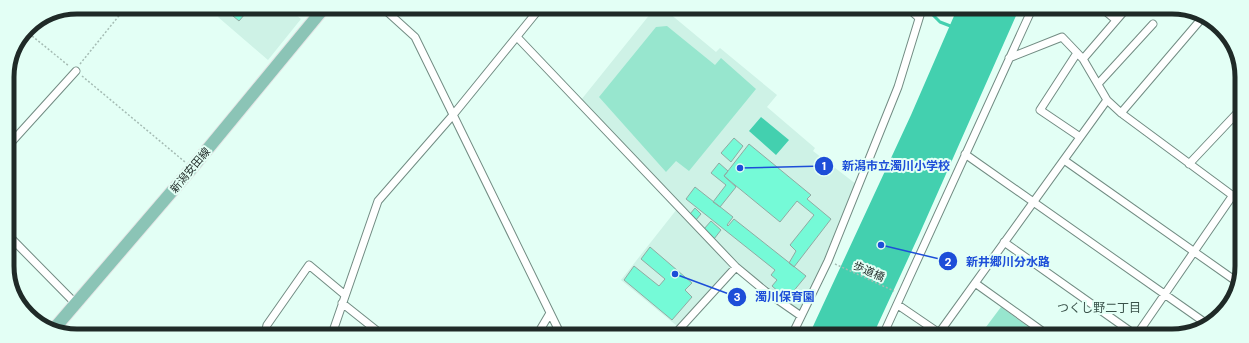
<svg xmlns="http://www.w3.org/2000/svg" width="1249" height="343" font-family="'DM Sans','Noto Sans JP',sans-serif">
  <rect width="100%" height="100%" fill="#e3fff5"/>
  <path fill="#cef2e6" d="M 227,7 L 286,7 L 301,19 L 268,60 L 218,17 Z
    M 655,8 L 663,8 L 716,52 L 720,48 L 777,95 L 767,107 L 815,148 L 813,151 L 856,184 L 804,308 L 798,310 L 735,262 L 581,100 Z
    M 677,209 L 730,267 L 677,326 L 621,280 Z"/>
  <path fill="#97e6ce" d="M 667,26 L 715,65 L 721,58 L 756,89 L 689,171 L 676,161 L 666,172 L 599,97 L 656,27 Z
    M 1001,307 L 1041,336 L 980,335 Z"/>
  <path fill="#43d0af" d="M 957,9 L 1019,9 L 919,235 L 873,335 L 809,335 L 911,115 Z
    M 761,117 L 789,140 L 776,155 L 749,131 Z"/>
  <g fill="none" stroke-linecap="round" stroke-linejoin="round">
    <path stroke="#43d0af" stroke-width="3" d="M 927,9 L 940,22 L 953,27"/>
  </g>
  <path fill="#75fad7" stroke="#90aaa2" d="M 229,7 L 251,7 L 239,21 L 227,11 Z
    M 734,138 L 743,146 L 731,162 L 721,153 Z
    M 749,144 L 811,195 L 807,199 L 831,219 L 794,267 L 789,263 L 796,251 L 790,245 L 814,215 L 797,201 L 780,222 L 724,176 Z
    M 719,163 L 728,171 L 724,176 L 736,187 L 720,207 L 713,202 L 726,185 L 711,173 Z
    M 695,187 L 733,217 L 727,225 L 728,226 L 734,219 L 806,276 L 787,299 L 772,286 L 777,280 L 771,275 L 775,270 L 686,199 Z
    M 695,208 L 701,214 L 696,220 L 690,214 Z
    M 711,221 L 721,230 L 714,239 L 704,229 Z
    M 650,247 L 692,283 L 685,290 L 692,297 L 672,320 L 624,280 L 634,266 L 659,286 L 665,279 L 641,259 Z"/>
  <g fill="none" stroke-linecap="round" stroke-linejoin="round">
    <defs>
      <path id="minor" d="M 383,8 L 415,37 L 561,335
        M 909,9 L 919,18
        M 1103,9 L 1116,20
        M 517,37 L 736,267 L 765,291 L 801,316
        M 1077,53 L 1040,110 L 1080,137
        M 1009,58 L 1062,37 L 1083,59 L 1107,100 L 1121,113 L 1240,201
        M 1083,59 L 1126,9
        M 1098,84 L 1153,24
        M 1121,113 L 1203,17 L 1201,16
        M 8,146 L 76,71
        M 965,154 L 1207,324
        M 1064,160 L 1240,284
        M 1189,164 L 1240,110
        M 8,235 L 77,305
        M 1004,242 L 1137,336
        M 975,283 L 1049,336
        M 342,303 L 381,334
        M 898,305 L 942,335
        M 939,333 L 1107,100
        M 265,334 L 267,325 L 309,265 L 345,295
        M 332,334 L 378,201 L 453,115 L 540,8
        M 537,335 L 550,313
        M 674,335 L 736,267
        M 792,335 L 828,261 L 898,87 L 922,9
        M 883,335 L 1032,9
        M 1136,336 L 1233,195"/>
      <path id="primary" d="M 53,330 L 192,168 L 324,8"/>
    </defs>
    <use href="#minor" stroke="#728c83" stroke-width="9"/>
    <use href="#primary" stroke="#e4e5e5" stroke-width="14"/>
    <path stroke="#a5bcb4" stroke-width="1.5" stroke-dasharray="2 2" stroke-linecap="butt" d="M 26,31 L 69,66
      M 80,64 L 126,7
      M 82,76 L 185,162
      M 835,264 L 894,291"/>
    <use href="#minor" stroke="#fff" stroke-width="7"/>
    <use href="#primary" stroke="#8bc4b6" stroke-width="12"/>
  </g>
  <g text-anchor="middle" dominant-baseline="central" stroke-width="4" stroke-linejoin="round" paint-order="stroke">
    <g font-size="11" fill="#1f2a27" stroke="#e3fff5">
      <text transform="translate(190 170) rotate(-50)">新潟安田線</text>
      <text transform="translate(869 271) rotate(24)">歩道橋</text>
    </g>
    <g font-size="12" fill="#395149" stroke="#e3fff5">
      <text x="1099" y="308">つくし野二丁目</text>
    </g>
  </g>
  <path d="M0 0H1249V343H0ZM77 14H1172A63 63 0 0 1 1235 77V266A63 63 0 0 1 1172 329H77A63 63 0 0 1 14 266V77A63 63 0 0 1 77 14Z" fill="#e3fff5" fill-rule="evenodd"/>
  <path fill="none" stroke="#1f2a27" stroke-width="5" d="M77 14H1172A63 63 0 0 1 1235 77V266A63 63 0 0 1 1172 329H77A63 63 0 0 1 14 266V77A63 63 0 0 1 77 14Z"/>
  <path fill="none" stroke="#1d4ed8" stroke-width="1.5" d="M740 168L824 166M881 245L948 261M675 274L737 297"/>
  <g fill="#1d4ed8" stroke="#e3fff5" stroke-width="1.5">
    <circle cx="740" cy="168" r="4"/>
    <circle cx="881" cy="245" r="4"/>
    <circle cx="675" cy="274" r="4"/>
    <circle cx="824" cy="166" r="10"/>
    <circle cx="948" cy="261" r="10"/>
    <circle cx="737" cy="297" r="10"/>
  </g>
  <g font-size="12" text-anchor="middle" font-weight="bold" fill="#fff">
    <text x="824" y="170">1</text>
    <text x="948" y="266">2</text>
    <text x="737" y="301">3</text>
  </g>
  <g font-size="12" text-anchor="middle" font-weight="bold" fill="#1d4ed8" stroke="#e3fff5" stroke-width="4" stroke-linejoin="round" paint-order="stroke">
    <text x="896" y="170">新潟市立濁川小学校</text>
    <text x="1008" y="266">新井郷川分水路</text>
    <text x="785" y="301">濁川保育園</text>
  </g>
</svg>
